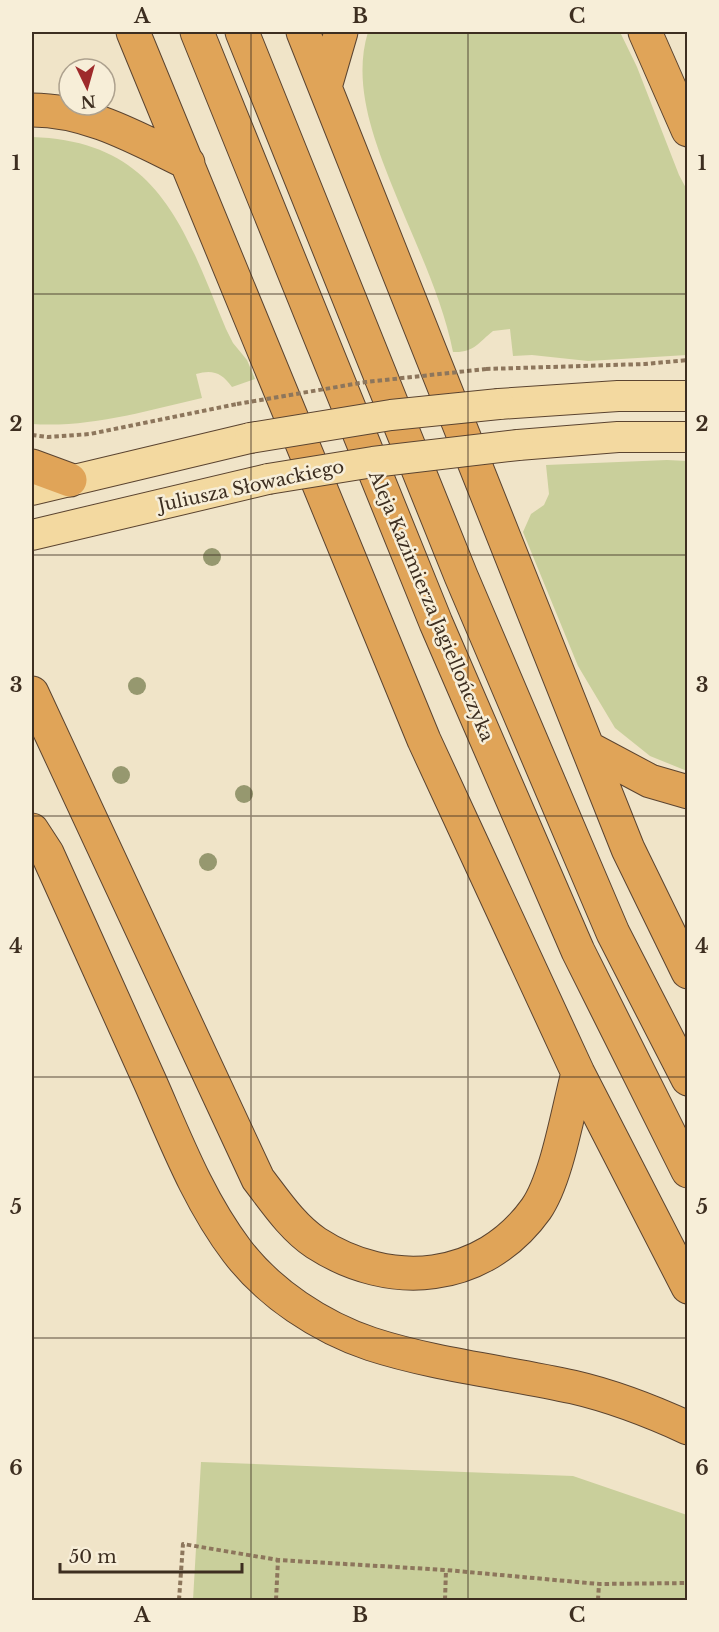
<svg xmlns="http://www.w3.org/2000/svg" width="719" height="1632" font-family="'Libre Baskerville',serif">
  <rect width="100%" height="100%" fill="#f0e4c8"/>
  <path fill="#c9cf9b" d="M 368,32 L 620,32 L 637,67 L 679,175 L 687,190 L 687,355 L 588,361 L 532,355 L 513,356 L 510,329 L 493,331 C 479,342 474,353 453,352 C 442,296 414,241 393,188 C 374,140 352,84 368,32 Z
    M 32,137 C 159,141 184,228 226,329 L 233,343 L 247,360 L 255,379 L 232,387 C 222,373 213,369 196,374 L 202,398 C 146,411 89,428 32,424 Z
    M 667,460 L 687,461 L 687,771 L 650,756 L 615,728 L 578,666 L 523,532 L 531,514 L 544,505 L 549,494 L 546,465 Z
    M 201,1462 L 573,1476 L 687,1515 L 687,1600 L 193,1600 Z"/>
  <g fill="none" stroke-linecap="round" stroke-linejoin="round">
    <defs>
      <path id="primary" d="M 499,404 L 618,396 L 688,396
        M 518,445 L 618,437 L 688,437
        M 32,490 L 250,438
        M 32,535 L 268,479"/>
      <path id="motorway" d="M 133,32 L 424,740 L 578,1073 L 688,1287
        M 197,32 L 436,623 L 578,951 L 688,1171
        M 242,32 L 461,576 L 613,933 L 688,1079
        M 303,32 L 628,849 L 688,972
        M 645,32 L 688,130
        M 325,87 L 341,32
        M 32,110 C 89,110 138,139 188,163
        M 32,466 L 70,480
        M 32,693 L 258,1179 C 275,1201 292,1227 316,1243 C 390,1291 483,1283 536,1209 C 557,1179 568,1110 578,1073
        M 590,749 L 650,781 L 688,792
        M 32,830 L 47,853 C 82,930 116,1007 151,1084 C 176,1141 199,1201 237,1251 C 269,1293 320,1327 371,1344 C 436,1365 505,1372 573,1387 C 612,1396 651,1411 688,1428"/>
    </defs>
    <use href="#primary" stroke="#5b4430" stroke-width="32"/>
    <use href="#motorway" stroke="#5b4430" stroke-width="35"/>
    <path stroke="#8d765c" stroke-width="4" stroke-dasharray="4.5 3" stroke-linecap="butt" d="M 486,369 L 645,364 L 688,360
      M 32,435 L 48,437 L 90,434 L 237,404
      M 179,1600 L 183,1544 L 278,1560 L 446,1570 L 599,1584 L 688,1583
      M 276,1600 L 278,1560
      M 445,1600 L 446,1570
      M 598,1600 L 599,1584"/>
    <use href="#primary" stroke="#f3d9a0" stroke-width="30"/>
    <use href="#motorway" stroke="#e0a458" stroke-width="33"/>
    <defs>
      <path id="primary-bridge" d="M 250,438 L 391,415 L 499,404
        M 268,479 L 373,462 L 518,445"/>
    </defs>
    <use href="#primary-bridge" stroke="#5b4430" stroke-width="32" stroke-linecap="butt"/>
    <path stroke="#8d765c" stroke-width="4" stroke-dasharray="4.5 3" stroke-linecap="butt" d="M 237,404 L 366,382 L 486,369"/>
    <use href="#primary-bridge" stroke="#f3d9a0" stroke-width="30"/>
  </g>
  <g fill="#96986f">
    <circle cx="212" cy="557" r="9"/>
    <circle cx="137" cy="686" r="9"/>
    <circle cx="121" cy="775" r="9"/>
    <circle cx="244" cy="794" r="9"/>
    <circle cx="208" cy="862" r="9"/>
  </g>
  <path fill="none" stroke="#3d2e20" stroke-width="1.5" stroke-opacity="0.55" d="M 251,32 L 251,1600M 468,32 L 468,1600M 32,294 L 688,294M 32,555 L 688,555M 32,816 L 688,816M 32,1077 L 688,1077M 32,1338 L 688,1338"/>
  <g text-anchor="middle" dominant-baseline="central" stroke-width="5" stroke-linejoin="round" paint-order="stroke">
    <g font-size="18" fill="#3d2e20" stroke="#f7eed8">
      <text transform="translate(251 486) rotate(-12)">Juliusza Słowackiego</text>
      <text transform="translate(431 606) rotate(67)">Aleja Kazimierza Jagiellończyka</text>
    </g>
  </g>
  <rect width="719" height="1632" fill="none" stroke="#f7eed8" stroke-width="66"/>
  <g transform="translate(87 87) rotate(175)"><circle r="28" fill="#f7eed8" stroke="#ada18e" stroke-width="1.5"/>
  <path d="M0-4.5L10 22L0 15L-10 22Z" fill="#9e2a2b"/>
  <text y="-9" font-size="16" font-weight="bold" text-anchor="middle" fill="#3d2e20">N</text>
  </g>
  <path d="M60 1563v9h182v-9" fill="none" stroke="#3d2e20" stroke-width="3"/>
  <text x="69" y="1563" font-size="18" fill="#3d2e20" stroke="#f7eed8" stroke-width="4.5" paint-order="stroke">50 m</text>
  <rect x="33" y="33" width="653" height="1566" fill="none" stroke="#3d2e20" stroke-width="2"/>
  <g font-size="20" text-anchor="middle" font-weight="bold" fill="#3d2e20">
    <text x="142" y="23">A</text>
    <text x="360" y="23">B</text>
    <text x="577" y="23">C</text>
    <text x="16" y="170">1</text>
    <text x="702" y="170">1</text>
    <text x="16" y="431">2</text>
    <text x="702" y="431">2</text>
    <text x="16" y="692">3</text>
    <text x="702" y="692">3</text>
    <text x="16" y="953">4</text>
    <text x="702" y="953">4</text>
    <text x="16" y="1214">5</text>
    <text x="702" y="1214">5</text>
    <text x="16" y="1475">6</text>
    <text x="702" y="1475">6</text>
    <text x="142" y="1622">A</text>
    <text x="360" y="1622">B</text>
    <text x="577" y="1622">C</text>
  </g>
</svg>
